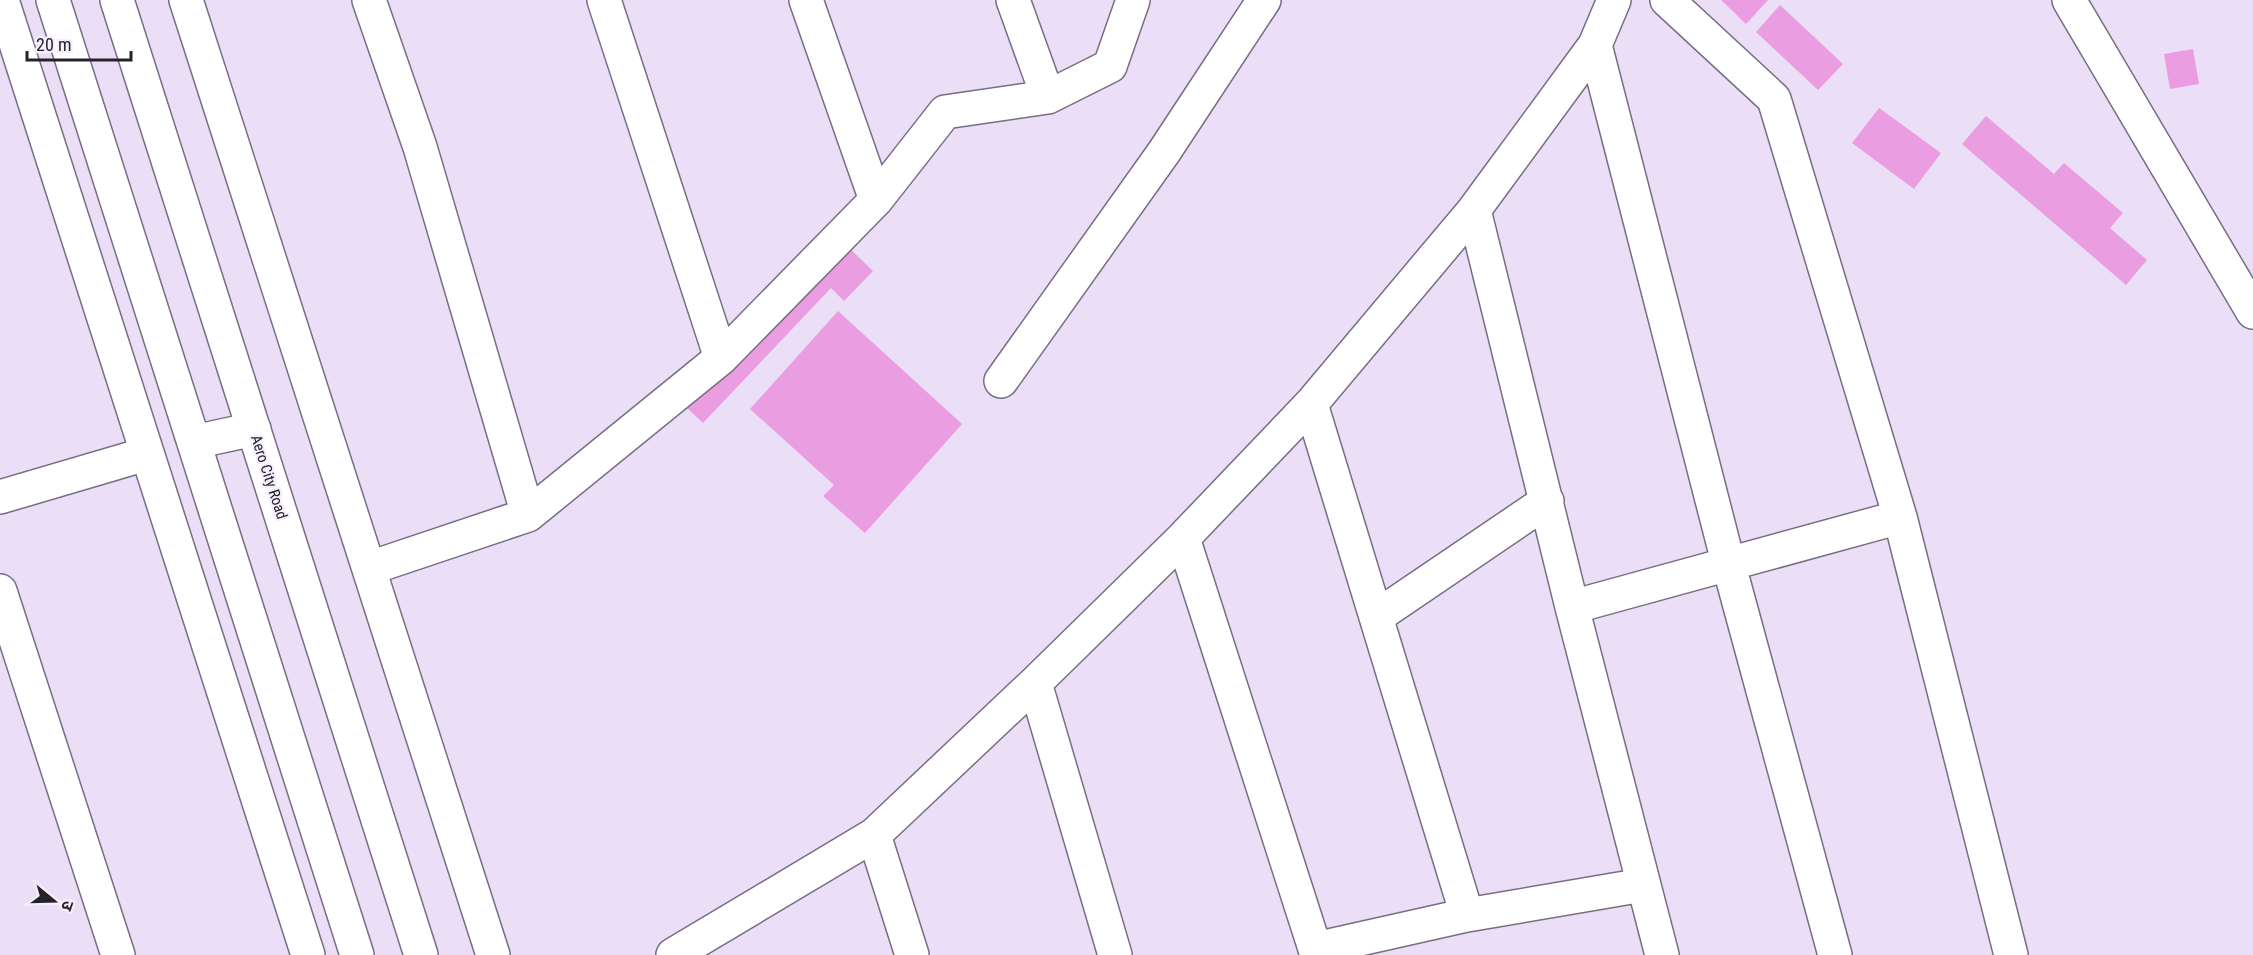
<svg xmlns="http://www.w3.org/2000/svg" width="2253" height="955" font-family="'Roboto Condensed','Noto Sans Devanagari',sans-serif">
  <rect width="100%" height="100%" fill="#ebdef7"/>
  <path fill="#eb9de1" d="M 1721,0 L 1768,0 L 1746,24 Z
    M 1780,5 L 1843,64 L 1818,90 L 1756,32 Z
    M 2193,49 L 2199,84 L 2170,89 L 2164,54 Z
    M 1879,108 L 1941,153 L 1914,189 L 1852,143 Z
    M 1986,116 L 2054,174 L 2064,163 L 2123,213 L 2110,228 L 2147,260 L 2126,285 L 1962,144 Z
    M 843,242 L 873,271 L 844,301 L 831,288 L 703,423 L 686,407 Z
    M 838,311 L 962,424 L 865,533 L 823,496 L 834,485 L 750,409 Z"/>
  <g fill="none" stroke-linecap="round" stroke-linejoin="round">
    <defs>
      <path id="minor" d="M 2,0 L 308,955
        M 53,0 L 357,955
        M 117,0 L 421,955
        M 186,0 L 493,955
        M 369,0 L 420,147 L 528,515
        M 604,0 L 721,358
        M 806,0 L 876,200
        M 1013,0 L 1048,97
        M 1667,0 L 1774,99 L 1900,517 L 2011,955
        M 2069,0 L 2253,312
        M 1595,45 L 1728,562 L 1835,955
        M 1474,210 L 1572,607 L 1662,955
        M 1001,381 L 1164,152 L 1264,0
        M 1311,404 L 1467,915
        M 194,442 L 254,429
        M 0,497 L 146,454
        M 1183,538 L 1317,955
        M 370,568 L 528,515 L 721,358 L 876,200 L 945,112 L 1048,97 L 1110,66 L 1133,0
        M 0,591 L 118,955
        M 1572,607 L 1900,517
        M 1376,617 L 1547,501
        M 1035,683 L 1115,955
        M 874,835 L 912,955
        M 1315,949 L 1467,915 L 1643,885
        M 673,955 L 874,835 L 1035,683 L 1183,538 L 1311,404 L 1474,210 L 1595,45 L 1614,0"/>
    </defs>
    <use href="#minor" stroke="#786d82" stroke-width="36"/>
    <use href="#minor" stroke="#fff" stroke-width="33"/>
  </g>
  <g text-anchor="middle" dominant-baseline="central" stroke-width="4.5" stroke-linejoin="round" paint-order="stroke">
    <g font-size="15" fill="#26222b" stroke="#f5eefd">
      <text transform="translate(269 477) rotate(72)">Aero City Road</text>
    </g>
  </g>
  <g transform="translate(54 901) rotate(109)" stroke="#f5eefd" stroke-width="4.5" paint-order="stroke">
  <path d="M0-4.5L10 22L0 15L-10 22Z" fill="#26222b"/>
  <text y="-9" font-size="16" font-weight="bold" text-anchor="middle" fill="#26222b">उ</text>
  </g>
  <path d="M27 51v9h104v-9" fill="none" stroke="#26222b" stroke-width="3"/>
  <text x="36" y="51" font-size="18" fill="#26222b" stroke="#f5eefd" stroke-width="4.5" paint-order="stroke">20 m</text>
</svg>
